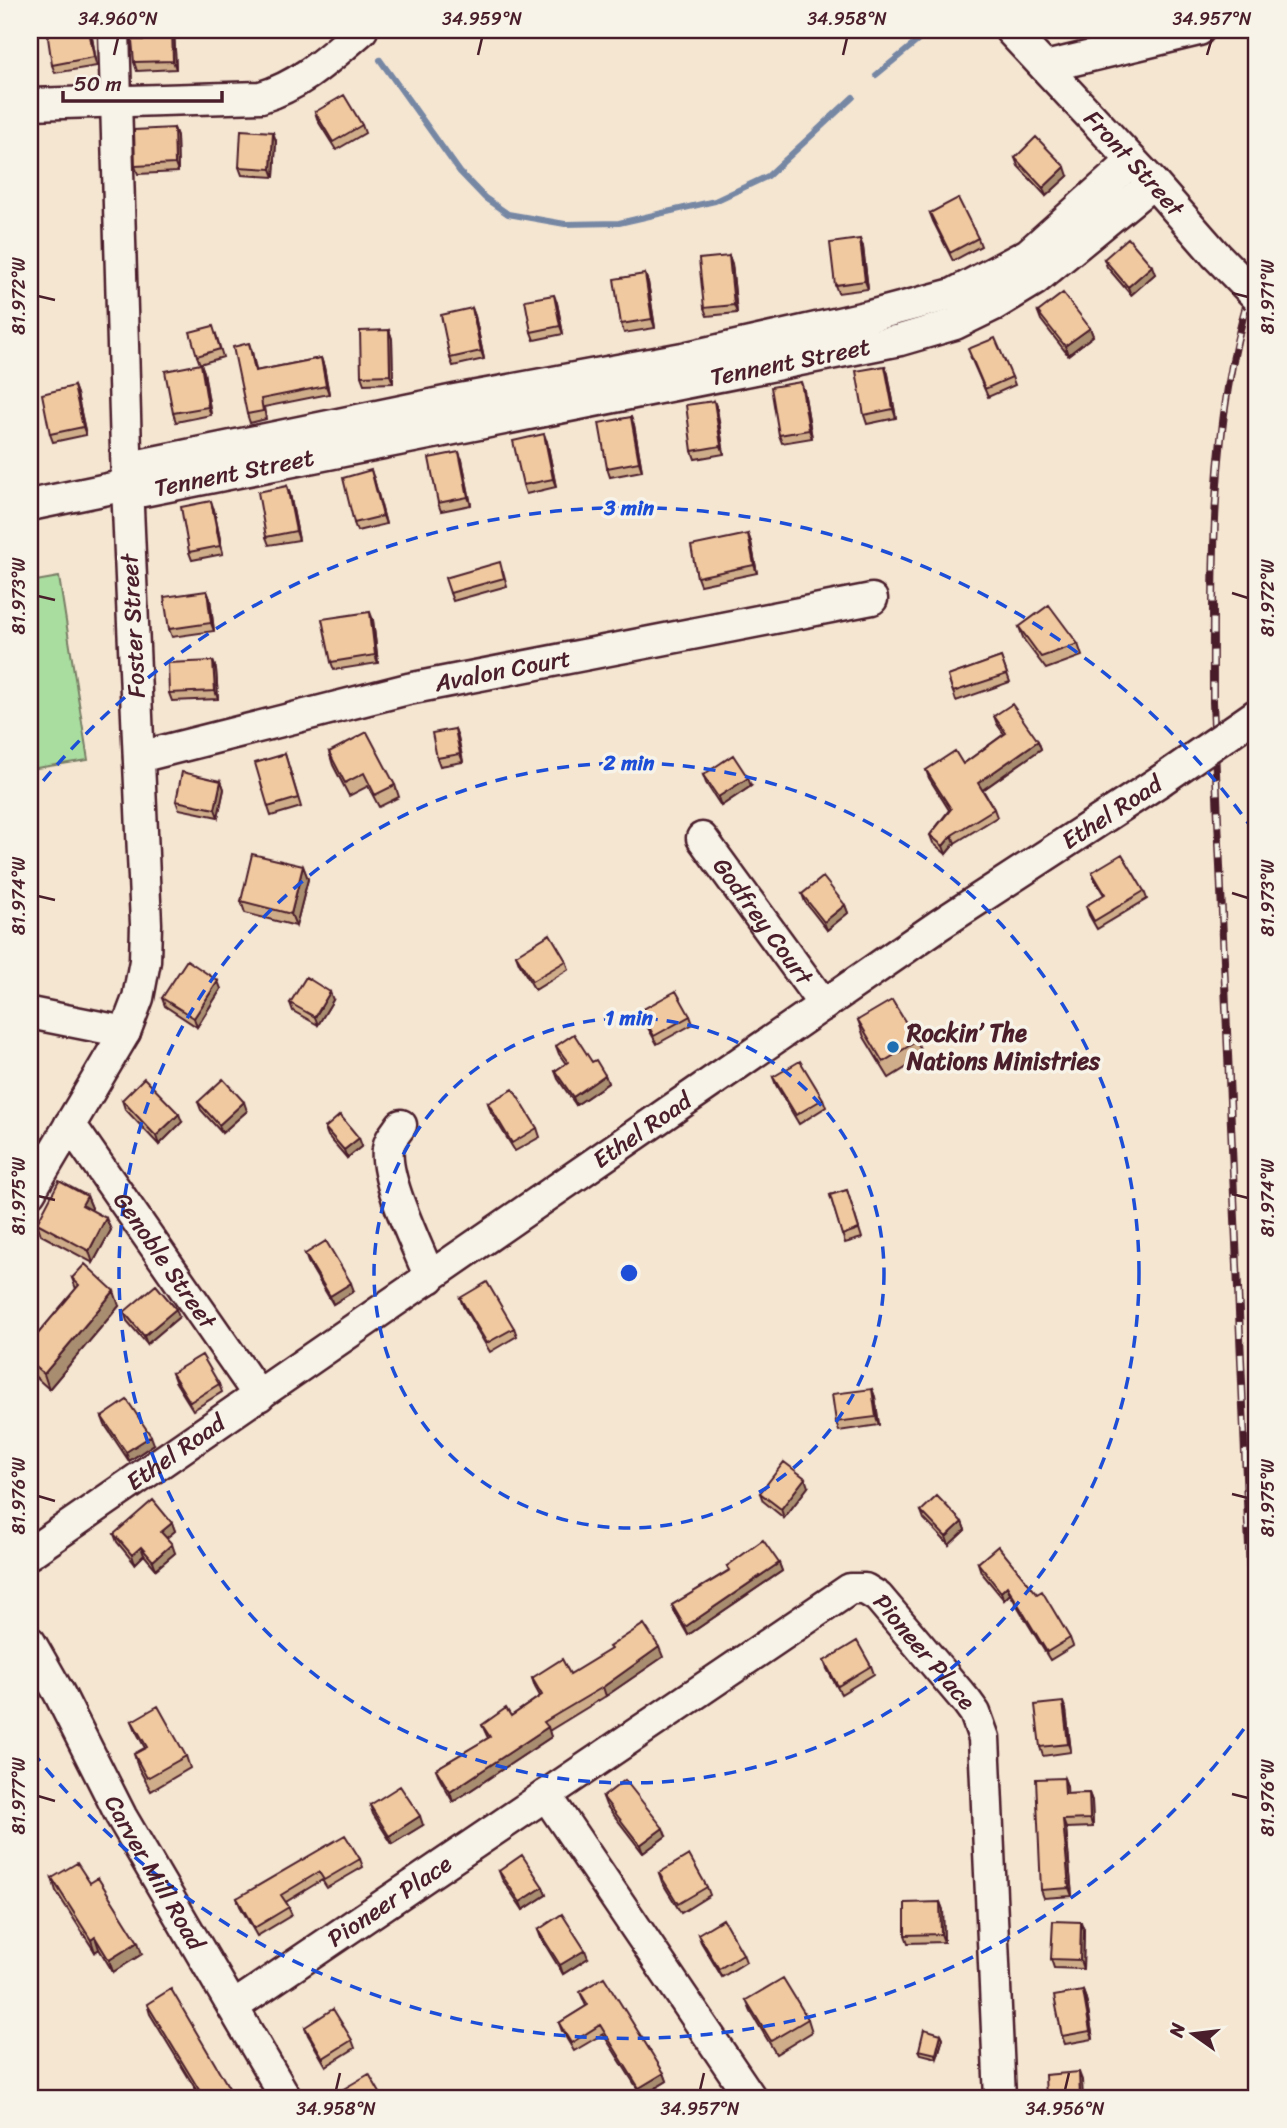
<svg xmlns="http://www.w3.org/2000/svg" width="1287" height="2128" font-family="Sriracha,sans-serif">
  <rect width="100%" height="100%" fill="#f5e6d2"/>
  <filter id="ink" filterUnits="userSpaceOnUse"><feTurbulence type="fractalNoise" baseFrequency=".0143" numOctaves="2"/><feDisplacementMap in="SourceGraphic" scale="14" xChannelSelector="R" yChannelSelector="G"/><feConvolveMatrix kernelMatrix="1 2 1 2 8 2 1 2 1" color-interpolation-filters="sRGB"/></filter>
  <g filter="url(#ink)">
    <path fill="#a8dd9f" stroke="#797e65" stroke-width="2" d="M 59,577 L 88,760 L 30,769 L 30,582 Z"/>
    <g fill="none" stroke-linecap="round" stroke-linejoin="round">
      <path stroke="#7687a4" stroke-width="6" d="M 380,60 L 460,172 L 485,198 L 508,214 L 565,224 L 619,223 L 715,201 L 768,176 L 853,97
        M 876,75 L 931,30"/>
      <defs>
        <g id="minor">
          <path id="s1" d="M 1010,30 L 1153,183 L 1215,254"/>
          <path d="M 1045,67 L 1199,30"/>
          <path d="M 30,104 L 261,97 C 302,85 330,57 362,30"/>
          <path id="s2" d="M 127,485 L 143,491 L 900,340 L 955,324 L 994,305 L 1035,280 L 1153,183"/>
          <path d="M 127,485 L 144,464 L 455,400 L 683,358 L 870,316 L 953,294 L 1028,254 L 1132,161"/>
          <path d="M 30,505 L 127,485"/>
          <path id="s3" d="M 139,757 L 408,689 L 872,599"/>
          <path id="s4" d="M 702,838 L 824,1005"/>
          <path d="M 30,1013 L 125,1032"/>
          <path id="s5" d="M 70,1124 L 259,1396"/>
          <path d="M 401,1125 C 396,1133 389,1139 388,1149 C 384,1180 418,1247 430,1278"/>
          <path d="M 30,1192 L 125,1032 L 138,998 L 145,961 L 146,924 L 127,485 L 114,30"/>
          <path id="s6" d="M 30,1553 L 939,925 L 1160,781"/>
          <path id="s7" d="M 30,1642 L 59,1693 L 121,1816 L 286,2098"/>
          <path id="s8" d="M 233,2007 L 546,1795"/>
          <path id="s9" d="M 751,2098 L 546,1795 L 850,1589 L 865,1589 L 878,1597 L 967,1702 L 975,1713 L 984,1738 L 1000,2098"/>
        </g>
      </defs>
      <use href="#minor" stroke="#4a1f2b" stroke-width="35"/>
      <use href="#minor" stroke="#f7f3e8" stroke-width="30"/>
      <defs>
        <path id="rail" d="M 1257,271 C 1209,409 1213,557 1213,702 L 1257,1735"/>
      </defs>
      <use href="#rail" stroke="#4a1f2b" stroke-width="8"/>
      <use href="#rail" stroke="#f7f3e8" stroke-width="5" stroke-dasharray="16" stroke-linecap="butt"/>
      <defs>
        <path id="minor-bridge" d="M 1215,254 L 1257,297
          M 1160,781 L 1257,714"/>
      </defs>
      <use href="#minor-bridge" stroke="#4a1f2b" stroke-width="35" stroke-linecap="butt"/>
      <use href="#minor-bridge" stroke="#f7f3e8" stroke-width="30"/>
    </g>
    <path fill="#cfad8a" stroke="#4a1f2b" stroke-width="2" d="M 174,30 L 176,69 L 137,71 L 134,62 L 145,40 Z
      M 91,32 L 97,66 L 55,73 L 52,65 Z
      M 315,112 L 362,125 L 365,133 L 336,150 L 318,121 Z
      M 174,128 L 177,136 L 178,172 L 138,174 L 135,166 Z
      M 276,141 L 274,177 L 242,175 L 239,167 Z
      M 1015,158 L 1068,176 L 1046,196 L 1018,166 Z
      M 930,213 L 978,238 L 981,246 L 953,261 L 933,221 Z
      M 863,247 L 868,289 L 838,293 L 835,285 Z
      M 729,256 L 732,264 L 737,313 L 707,316 L 704,308 Z
      M 1104,259 L 1155,274 L 1131,295 L 1107,267 Z
      M 645,274 L 648,282 L 655,328 L 624,333 L 621,324 Z
      M 557,303 L 563,334 L 534,340 L 531,332 Z
      M 472,308 L 475,316 L 484,359 L 453,366 L 450,358 Z
      M 1038,312 L 1090,328 L 1093,336 L 1068,355 L 1041,320 Z
      M 389,330 L 392,339 L 393,383 L 364,384 L 361,376 Z
      M 216,334 L 223,357 L 200,364 L 197,356 Z
      M 252,352 L 256,371 L 321,358 L 324,367 L 329,394 L 264,407 L 266,419 L 250,423 L 247,414 Z
      M 971,358 L 1012,377 L 1015,385 L 988,397 Z
      M 201,364 L 204,372 L 211,415 L 176,422 L 173,413 Z
      M 888,374 L 896,418 L 867,424 L 864,415 Z
      M 74,386 L 77,394 L 86,435 L 53,442 L 50,434 Z
      M 804,391 L 812,438 L 782,443 L 779,435 Z
      M 714,401 L 717,409 L 724,454 L 695,459 L 692,451 Z
      M 634,425 L 642,471 L 610,477 L 607,468 Z
      M 547,442 L 556,487 L 526,494 L 523,485 Z
      M 462,460 L 471,505 L 441,511 L 438,503 Z
      M 374,479 L 386,524 L 357,531 L 354,523 Z
      M 287,486 L 290,494 L 299,540 L 269,545 L 266,537 Z
      M 214,510 L 223,554 L 192,560 L 189,552 Z
      M 748,534 L 751,542 L 757,573 L 700,585 L 697,577 Z
      M 503,571 L 507,586 L 453,601 L 450,593 Z
      M 207,591 L 210,599 L 214,631 L 172,637 L 169,629 Z
      M 373,620 L 378,663 L 334,670 L 331,662 Z
      M 1019,627 L 1078,644 L 1082,656 L 1046,669 L 1024,640 Z
      M 1001,657 L 1010,682 L 956,701 L 948,676 Z
      M 213,661 L 216,669 L 218,699 L 172,701 L 169,693 Z
      M 994,716 L 1038,741 L 1041,749 L 983,790 L 994,809 L 997,817 L 955,843 L 946,854 L 933,843 L 930,835 L 949,810 L 929,778 L 926,770 L 963,764 L 1004,734 L 997,724 Z
      M 455,729 L 458,737 L 463,762 L 440,766 L 437,758 Z
      M 329,752 L 395,785 L 399,797 L 379,807 L 368,786 L 349,796 L 333,765 Z
      M 285,754 L 301,807 L 271,816 L 268,807 Z
      M 703,775 L 751,786 L 721,806 L 706,783 Z
      M 221,781 L 224,789 L 218,817 L 179,809 L 176,801 Z
      M 303,866 L 308,879 L 296,926 L 245,913 L 241,901 Z
      M 1092,872 L 1144,891 L 1147,899 L 1097,929 L 1089,915 L 1086,906 L 1104,895 L 1095,880 Z
      M 802,894 L 845,905 L 848,913 L 827,930 L 805,902 Z
      M 516,955 L 566,961 L 569,969 L 535,990 L 519,963 Z
      M 221,989 L 197,1027 L 165,1006 L 162,998 Z
      M 333,1000 L 318,1025 L 293,1011 L 290,1003 Z
      M 640,1011 L 690,1016 L 693,1024 L 657,1044 L 643,1019 Z
      M 858,1020 L 917,1041 L 923,1057 L 889,1078 L 864,1037 Z
      M 556,1046 L 605,1075 L 608,1083 L 576,1105 L 558,1079 L 555,1071 L 566,1064 L 559,1054 Z
      M 773,1077 L 823,1099 L 826,1107 L 799,1124 L 776,1085 Z
      M 122,1100 L 182,1122 L 159,1145 L 125,1109 Z
      M 198,1102 L 247,1111 L 222,1133 L 201,1110 Z
      M 488,1103 L 537,1128 L 540,1137 L 515,1151 L 491,1112 Z
      M 325,1128 L 362,1146 L 347,1158 L 328,1136 Z
      M 847,1190 L 862,1238 L 845,1243 L 830,1195 Z
      M 87,1196 L 92,1208 L 91,1210 L 111,1230 L 93,1263 L 41,1235 L 37,1223 Z
      M 305,1254 L 354,1291 L 333,1304 L 308,1262 Z
      M 72,1278 L 119,1306 L 49,1389 L 30,1372 L 30,1339 L 32,1341 L 76,1289 Z
      M 460,1298 L 514,1328 L 517,1336 L 490,1352 L 463,1306 Z
      M 124,1312 L 179,1317 L 147,1344 L 127,1321 Z
      M 172,1373 L 219,1384 L 222,1392 L 193,1410 L 175,1381 Z
      M 872,1389 L 875,1397 L 879,1425 L 839,1431 L 836,1422 Z
      M 102,1417 L 154,1444 L 129,1461 L 105,1425 Z
      M 808,1487 L 784,1518 L 763,1501 L 760,1493 Z
      M 921,1511 L 962,1522 L 965,1530 L 949,1545 L 924,1519 Z
      M 172,1523 L 175,1531 L 166,1538 L 175,1553 L 156,1569 L 144,1555 L 135,1564 L 117,1542 L 114,1534 Z
      M 779,1563 L 782,1571 L 688,1635 L 675,1613 L 672,1605 L 729,1570 L 727,1566 Z
      M 978,1563 L 1070,1638 L 1073,1646 L 1050,1660 L 1010,1594 L 1004,1600 L 981,1572 Z
      M 663,1657 L 606,1696 L 549,1731 L 551,1737 L 453,1802 L 440,1779 L 436,1769 L 488,1738 L 482,1725 L 511,1716 L 540,1696 L 535,1687 L 532,1678 L 570,1674 Z
      M 824,1661 L 871,1666 L 874,1674 L 841,1694 L 827,1669 Z
      M 1066,1710 L 1071,1752 L 1043,1756 L 1040,1747 Z
      M 132,1721 L 186,1756 L 190,1768 L 151,1791 L 138,1767 L 134,1754 L 145,1748 L 137,1733 Z
      M 1064,1778 L 1067,1786 L 1067,1794 L 1089,1793 L 1092,1801 L 1093,1827 L 1066,1828 L 1072,1896 L 1044,1898 L 1041,1890 Z
      M 603,1797 L 666,1836 L 643,1853 L 606,1805 Z
      M 370,1805 L 423,1825 L 392,1844 L 373,1814 Z
      M 360,1859 L 363,1867 L 327,1888 L 322,1880 L 286,1902 L 292,1915 L 257,1936 L 240,1906 L 237,1898 Z
      M 499,1871 L 543,1887 L 546,1895 L 523,1910 L 502,1879 Z
      M 659,1873 L 707,1887 L 710,1895 L 681,1913 L 662,1882 Z
      M 52,1878 L 142,1954 L 113,1972 L 99,1949 L 95,1952 L 56,1891 Z
      M 940,1902 L 943,1910 L 944,1942 L 908,1943 L 905,1935 Z
      M 538,1930 L 588,1958 L 563,1974 L 541,1938 Z
      M 1084,1930 L 1083,1969 L 1054,1968 L 1051,1959 Z
      M 698,1934 L 743,1954 L 746,1962 L 722,1977 L 701,1942 Z
      M 1083,1991 L 1086,1999 L 1093,2039 L 1065,2044 L 1062,2036 Z
      M 580,1992 L 664,2073 L 667,2081 L 642,2096 L 603,2034 L 574,2051 L 562,2031 L 559,2023 L 586,2006 Z
      M 746,2000 L 808,2019 L 812,2032 L 776,2054 L 751,2012 Z
      M 147,2004 L 235,2098 L 201,2098 L 150,2014 Z
      M 305,2027 L 352,2040 L 355,2048 L 326,2066 L 308,2035 Z
      M 941,2034 L 943,2038 L 937,2058 L 921,2054 L 919,2050 Z"/>
    <path fill="#a98d70" stroke="#4a1f2b" stroke-width="2" d="M 89,30 L 91,32 L 97,66 L 94,57 Z
      M 172,30 L 174,30 L 176,69 L 173,61 Z
      M 174,128 L 177,136 L 178,172 L 175,164 Z
      M 273,132 L 276,141 L 274,177 L 271,169 Z
      M 1065,167 L 1068,176 L 1046,196 L 1043,188 Z
      M 860,239 L 863,247 L 868,289 L 865,281 Z
      M 729,256 L 732,264 L 737,313 L 734,305 Z
      M 1152,266 L 1155,274 L 1131,295 L 1128,287 Z
      M 645,274 L 648,282 L 655,328 L 652,319 Z
      M 554,295 L 557,303 L 563,334 L 560,326 Z
      M 472,308 L 475,316 L 484,359 L 481,351 Z
      M 1090,328 L 1093,336 L 1068,355 L 1065,346 Z
      M 389,330 L 392,339 L 393,383 L 390,375 Z
      M 249,343 L 252,352 L 258,379 L 255,371 Z
      M 321,358 L 324,367 L 329,394 L 326,386 Z
      M 201,364 L 204,372 L 211,415 L 208,407 Z
      M 885,366 L 888,374 L 896,418 L 893,409 Z
      M 801,382 L 804,391 L 812,438 L 809,430 Z
      M 74,386 L 77,394 L 86,435 L 83,427 Z
      M 714,401 L 717,409 L 724,454 L 721,446 Z
      M 631,417 L 634,425 L 642,471 L 639,462 Z
      M 544,434 L 547,442 L 556,487 L 553,479 Z
      M 459,452 L 462,460 L 471,505 L 468,497 Z
      M 371,470 L 374,479 L 386,524 L 383,516 Z
      M 287,486 L 290,494 L 299,540 L 296,531 Z
      M 211,501 L 214,510 L 223,554 L 220,546 Z
      M 748,534 L 751,542 L 757,573 L 754,565 Z
      M 207,591 L 210,599 L 214,631 L 211,623 Z
      M 370,612 L 373,620 L 378,663 L 375,655 Z
      M 213,661 L 216,669 L 218,699 L 215,691 Z
      M 455,729 L 458,737 L 463,762 L 460,754 Z
      M 1038,741 L 1041,749 L 981,791 L 978,783 Z
      M 748,778 L 751,786 L 721,806 L 718,797 Z
      M 221,781 L 224,789 L 218,817 L 215,809 Z
      M 952,835 L 955,843 L 946,854 L 943,846 Z
      M 303,866 L 308,879 L 296,926 L 291,914 Z
      M 845,905 L 848,913 L 827,930 L 824,922 Z
      M 218,981 L 221,989 L 197,1027 L 194,1018 Z
      M 330,992 L 333,1000 L 318,1025 L 315,1017 Z
      M 605,1075 L 608,1083 L 576,1105 L 573,1097 Z
      M 244,1102 L 247,1111 L 222,1133 L 219,1125 Z
      M 179,1114 L 182,1122 L 159,1145 L 156,1136 Z
      M 359,1138 L 362,1146 L 347,1158 L 344,1150 Z
      M 87,1196 L 92,1208 L 87,1217 L 82,1205 Z
      M 106,1218 L 111,1230 L 93,1263 L 89,1251 Z
      M 351,1283 L 354,1291 L 333,1304 L 330,1296 Z
      M 114,1291 L 119,1306 L 49,1389 L 44,1374 Z
      M 176,1309 L 179,1317 L 147,1344 L 144,1336 Z
      M 872,1389 L 875,1397 L 879,1425 L 876,1417 Z
      M 151,1436 L 154,1444 L 129,1461 L 126,1452 Z
      M 805,1478 L 808,1487 L 784,1518 L 781,1509 Z
      M 962,1522 L 965,1530 L 949,1545 L 946,1537 Z
      M 172,1523 L 175,1531 L 164,1540 L 161,1532 Z
      M 172,1544 L 175,1553 L 156,1569 L 153,1561 Z
      M 141,1547 L 144,1555 L 135,1564 L 132,1555 Z
      M 779,1563 L 782,1571 L 688,1635 L 685,1627 Z
      M 1007,1586 L 1010,1594 L 1004,1600 L 1001,1592 Z
      M 659,1647 L 663,1657 L 606,1696 L 603,1687 Z
      M 1063,1702 L 1066,1710 L 1071,1752 L 1068,1744 Z
      M 548,1727 L 551,1737 L 453,1802 L 450,1792 Z
      M 1064,1778 L 1067,1786 L 1068,1802 L 1065,1794 Z
      M 1089,1793 L 1092,1801 L 1093,1827 L 1090,1819 Z
      M 420,1816 L 423,1825 L 392,1844 L 389,1836 Z
      M 1063,1820 L 1066,1828 L 1072,1896 L 1069,1888 Z
      M 663,1828 L 666,1836 L 643,1853 L 640,1845 Z
      M 543,1887 L 546,1895 L 523,1910 L 520,1902 Z
      M 940,1902 L 943,1910 L 944,1942 L 941,1934 Z
      M 1081,1922 L 1084,1930 L 1083,1969 L 1080,1960 Z
      M 95,1937 L 99,1949 L 95,1952 L 91,1940 Z
      M 138,1942 L 142,1954 L 113,1972 L 109,1960 Z
      M 585,1950 L 588,1958 L 563,1974 L 560,1965 Z
      M 1083,1991 L 1086,1999 L 1093,2039 L 1090,2031 Z
      M 941,2034 L 943,2038 L 937,2058 L 936,2054 Z
      M 1079,2072 L 1082,2080 L 1083,2098 L 1080,2098 Z
      M 664,2073 L 667,2081 L 642,2096 L 639,2088 Z"/>
    <path fill="#f1c9a0" stroke="#4a1f2b" stroke-width="2" d="M 56,30 L 89,30 L 94,57 L 52,65 L 47,31 Z
      M 145,30 L 172,30 L 173,61 L 134,62 L 132,40 L 145,40 Z
      M 344,95 L 362,125 L 333,142 L 315,112 Z
      M 174,128 L 175,164 L 135,166 L 134,130 Z
      M 241,130 L 273,132 L 271,169 L 239,167 Z
      M 1036,137 L 1065,167 L 1043,188 L 1015,158 Z
      M 958,198 L 978,238 L 950,253 L 930,213 Z
      M 1128,238 L 1152,266 L 1128,287 L 1104,259 Z
      M 860,239 L 865,281 L 835,285 L 830,243 Z
      M 729,256 L 734,305 L 704,308 L 699,259 Z
      M 645,274 L 652,319 L 621,324 L 614,279 Z
      M 1063,293 L 1090,328 L 1065,346 L 1038,312 Z
      M 554,295 L 560,326 L 531,332 L 525,300 Z
      M 472,308 L 481,351 L 450,358 L 441,315 Z
      M 213,326 L 220,349 L 197,356 L 190,332 Z
      M 389,330 L 390,375 L 361,376 L 360,331 Z
      M 995,338 L 1012,377 L 985,389 L 968,349 Z
      M 249,343 L 255,371 L 321,358 L 326,386 L 261,399 L 263,411 L 247,414 L 233,347 Z
      M 201,364 L 208,407 L 173,413 L 165,371 Z
      M 885,366 L 893,409 L 864,415 L 856,371 Z
      M 801,382 L 809,430 L 779,435 L 771,387 Z
      M 74,386 L 83,427 L 50,434 L 42,394 Z
      M 714,401 L 721,446 L 692,451 L 686,405 Z
      M 631,417 L 639,462 L 607,468 L 599,423 Z
      M 544,434 L 553,479 L 523,485 L 513,441 Z
      M 459,452 L 468,497 L 438,503 L 429,458 Z
      M 371,470 L 383,516 L 354,523 L 343,478 Z
      M 287,486 L 296,531 L 266,537 L 258,492 Z
      M 211,501 L 220,546 L 189,552 L 181,507 Z
      M 748,534 L 754,565 L 697,577 L 691,546 Z
      M 500,562 L 504,578 L 450,593 L 445,578 Z
      M 207,591 L 211,623 L 169,629 L 164,597 Z
      M 1049,605 L 1078,644 L 1041,657 L 1019,627 Z
      M 370,612 L 375,655 L 331,662 L 322,619 Z
      M 1001,657 L 1007,674 L 953,692 L 948,676 Z
      M 213,661 L 215,691 L 169,693 L 168,663 Z
      M 1012,704 L 1038,741 L 978,783 L 994,809 L 952,835 L 943,846 L 930,835 L 951,809 L 926,770 L 955,751 L 963,764 L 1006,733 L 994,716 Z
      M 455,729 L 460,754 L 437,758 L 432,733 Z
      M 367,732 L 395,785 L 375,795 L 364,773 L 345,783 L 329,752 Z
      M 285,754 L 298,798 L 268,807 L 255,763 Z
      M 733,755 L 748,778 L 718,797 L 703,775 Z
      M 182,772 L 221,781 L 215,809 L 176,801 Z
      M 252,854 L 303,866 L 291,914 L 241,901 Z
      M 1122,854 L 1144,891 L 1094,921 L 1086,906 L 1105,894 L 1092,872 Z
      M 823,877 L 845,905 L 824,922 L 802,894 Z
      M 550,934 L 566,961 L 532,981 L 516,955 Z
      M 187,960 L 218,981 L 194,1018 L 162,998 Z
      M 306,977 L 330,992 L 315,1017 L 290,1003 Z
      M 676,991 L 690,1016 L 654,1036 L 640,1011 Z
      M 892,1000 L 917,1041 L 883,1062 L 858,1020 Z
      M 574,1034 L 592,1062 L 596,1060 L 605,1075 L 573,1097 L 555,1071 L 568,1062 L 556,1046 Z
      M 800,1061 L 823,1099 L 796,1115 L 773,1077 Z
      M 144,1078 L 179,1114 L 156,1136 L 122,1100 Z
      M 223,1079 L 244,1102 L 219,1125 L 198,1102 Z
      M 513,1089 L 537,1128 L 512,1143 L 488,1103 Z
      M 340,1115 L 359,1138 L 344,1150 L 325,1128 Z
      M 59,1181 L 87,1196 L 82,1205 L 106,1218 L 89,1251 L 37,1223 Z
      M 847,1190 L 859,1229 L 842,1235 L 830,1195 Z
      M 326,1241 L 351,1283 L 330,1296 L 305,1254 Z
      M 85,1264 L 114,1291 L 44,1374 L 30,1362 L 30,1339 L 32,1341 L 79,1285 L 72,1278 Z
      M 487,1282 L 514,1328 L 487,1343 L 460,1298 Z
      M 156,1285 L 176,1309 L 144,1336 L 124,1312 Z
      M 202,1355 L 219,1384 L 190,1402 L 172,1373 Z
      M 872,1389 L 876,1417 L 836,1422 L 832,1394 Z
      M 127,1400 L 151,1436 L 126,1452 L 102,1417 Z
      M 784,1462 L 805,1478 L 781,1509 L 760,1493 Z
      M 937,1496 L 962,1522 L 946,1537 L 921,1511 Z
      M 153,1500 L 172,1523 L 161,1532 L 172,1544 L 153,1561 L 141,1547 L 132,1555 L 114,1534 Z
      M 763,1540 L 779,1563 L 685,1627 L 672,1605 L 730,1570 L 727,1566 Z
      M 998,1546 L 1037,1594 L 1042,1591 L 1070,1638 L 1047,1652 L 1007,1586 L 1001,1592 L 978,1563 Z
      M 644,1624 L 659,1647 L 603,1687 L 544,1722 L 548,1727 L 450,1792 L 436,1769 L 490,1737 L 482,1725 L 506,1708 L 511,1716 L 542,1695 L 532,1678 L 562,1659 L 570,1674 L 611,1649 L 609,1647 Z
      M 857,1641 L 871,1666 L 838,1686 L 824,1661 Z
      M 1063,1702 L 1068,1744 L 1040,1747 L 1035,1705 Z
      M 158,1706 L 186,1756 L 147,1778 L 134,1754 L 147,1747 L 132,1721 Z
      M 1064,1778 L 1065,1794 L 1089,1793 L 1090,1819 L 1063,1820 L 1069,1888 L 1041,1890 L 1036,1779 Z
      M 625,1780 L 663,1828 L 640,1845 L 603,1797 Z
      M 400,1786 L 420,1816 L 389,1836 L 370,1805 Z
      M 345,1835 L 360,1859 L 324,1880 L 319,1872 L 281,1895 L 289,1907 L 254,1928 L 237,1898 Z
      M 522,1855 L 543,1887 L 520,1902 L 499,1871 Z
      M 689,1855 L 707,1887 L 678,1904 L 659,1873 Z
      M 77,1863 L 90,1883 L 98,1878 L 138,1942 L 109,1960 L 95,1937 L 91,1940 L 52,1878 Z
      M 940,1902 L 941,1934 L 905,1935 L 905,1903 Z
      M 562,1914 L 585,1950 L 560,1965 L 538,1930 Z
      M 723,1919 L 743,1954 L 719,1969 L 698,1934 Z
      M 1053,1921 L 1081,1922 L 1080,1960 L 1051,1959 Z
      M 604,1977 L 664,2073 L 639,2088 L 600,2025 L 571,2043 L 559,2023 L 588,2005 L 580,1992 Z
      M 783,1978 L 808,2019 L 771,2041 L 746,2000 Z
      M 171,1989 L 235,2098 L 204,2098 L 147,2004 Z
      M 1083,1991 L 1090,2031 L 1062,2036 L 1054,1996 Z
      M 333,2009 L 352,2040 L 323,2058 L 305,2027 Z
      M 924,2029 L 941,2034 L 936,2054 L 919,2050 Z
      M 1079,2072 L 1080,2098 L 1046,2098 L 1045,2075 Z
      M 369,2074 L 383,2098 L 344,2098 L 340,2091 Z"/>
  </g>
  <path fill="none" stroke="#4a1f2b" stroke-width="2.5" d="M 114,55 L 118,38M 478,55 L 482,38M 843,55 L 847,38M 1207,55 L 1212,38M 1232,293 L 1248,297M 38,296 L 55,300M 1232,593 L 1248,598M 38,596 L 55,600M 1232,893 L 1248,898M 38,896 L 55,900M 1232,1194 L 1248,1198M 38,1196 L 55,1200M 1232,1494 L 1248,1498M 38,1496 L 55,1501M 1232,1794 L 1248,1798M 38,1796 L 55,1801M 336,2090 L 340,2073M 700,2090 L 704,2073M 1065,2090 L 1069,2073"/>
  <g fill="none" stroke="#1d4ed8" stroke-width="3.5" stroke-dasharray="12 9">
    <circle cx="629" cy="1273" r="255"/>
    <circle cx="629" cy="1273" r="510"/>
    <path d="M1256 1712A765 765 0 0 1 30 1749M30 797A765 765 0 0 1 1256 834"/>
  </g>
  <circle fill="#1f6fb2" stroke="#f7f3e8" stroke-width="2.5" cx="893" cy="1047" r="7"/>
  <g text-anchor="middle" dominant-baseline="central" stroke-width="7" stroke-linejoin="round" paint-order="stroke">
    <g font-size="24" fill="#4a1f2b" stroke="#f7f3e8">
      <text stroke="none"><textPath href="#s1" startOffset="182">Front Street</textPath></text>
      <text stroke="none"><textPath href="#s2" startOffset="677">Tennent Street</textPath></text>
      <text stroke="none"><textPath href="#s2" startOffset="110">Tennent Street</textPath></text>
      <text transform="translate(133 626) rotate(-93)">Foster Street</text>
      <text stroke="none"><textPath href="#s3" startOffset="374">Avalon Court</textPath></text>
      <text stroke="none"><textPath href="#s6" startOffset="1311">Ethel Road</textPath></text>
      <text stroke="none"><textPath href="#s4" startOffset="103">Godfrey Court</textPath></text>
      <text stroke="none"><textPath href="#s6" startOffset="744">Ethel Road</textPath></text>
      <text stroke="none"><textPath href="#s5" startOffset="166">Genoble Street</textPath></text>
      <text stroke="none"><textPath href="#s6" startOffset="177">Ethel Road</textPath></text>
      <text stroke="none"><textPath href="#s9" startOffset="835">Pioneer Place</textPath></text>
      <text stroke="none"><textPath href="#s7" startOffset="262">Carver Mill Road</textPath></text>
      <text stroke="none"><textPath href="#s8" startOffset="189">Pioneer Place</textPath></text>
    </g>
    <g font-size="24" font-weight="bold" fill="#4a1f2b" stroke="#f7f3e8" text-anchor="start">
      <text x="907" y="1033">Rockin’ The<tspan x="907" dy="28">Nations Ministries</tspan></text>
    </g>
  </g>
  <circle cx="629" cy="1273" r="10" fill="#1d4ed8" stroke="#f7f3e8" stroke-width="3.5"/>
  <g font-size="21" text-anchor="middle" font-weight="bold" fill="#1d4ed8" stroke="#f7f3e8" stroke-width="7" stroke-linejoin="round" paint-order="stroke">
    <text x="629" y="515">3 min</text>
    <text x="629" y="770">2 min</text>
    <text x="629" y="1025">1 min</text>
  </g>
  <rect width="1287" height="2128" fill="none" stroke="#f7f3e8" stroke-width="77"/>
  <g transform="translate(1193 2034) rotate(284)" stroke="#f7f3e8" stroke-width="5" paint-order="stroke">
  <path d="M0-5L12 26L0 18L-12 26Z" fill="#4a1f2b"/>
  <text y="-10" font-size="19" font-weight="bold" text-anchor="middle" fill="#4a1f2b">N</text>
  </g>
  <path d="M63 91v10h159v-10" fill="none" stroke="#4a1f2b" stroke-width="3.5"/>
  <text x="74" y="91" font-size="21" fill="#4a1f2b" stroke="#f7f3e8" stroke-width="5" paint-order="stroke">50 m</text>
  <rect x="38" y="38" width="1210" height="2052" fill="none" stroke="#4a1f2b" stroke-width="2.5"/>
  <g font-size="18" text-anchor="middle" fill="#4a1f2b">
    <text x="118" y="25">34.960°N</text>
    <text x="482" y="25">34.959°N</text>
    <text x="847" y="25">34.958°N</text>
    <text x="1212" y="25">34.957°N</text>
    <text transform="translate(19 296) rotate(-90)" y="6">81.972°W</text>
    <text transform="translate(1268 297) rotate(-90)" y="6">81.971°W</text>
    <text transform="translate(19 596) rotate(-90)" y="6">81.973°W</text>
    <text transform="translate(1268 598) rotate(-90)" y="6">81.972°W</text>
    <text transform="translate(19 896) rotate(-90)" y="6">81.974°W</text>
    <text transform="translate(1268 898) rotate(-90)" y="6">81.973°W</text>
    <text transform="translate(19 1196) rotate(-90)" y="6">81.975°W</text>
    <text transform="translate(1268 1198) rotate(-90)" y="6">81.974°W</text>
    <text transform="translate(19 1496) rotate(-90)" y="6">81.976°W</text>
    <text transform="translate(1268 1498) rotate(-90)" y="6">81.975°W</text>
    <text transform="translate(19 1796) rotate(-90)" y="6">81.977°W</text>
    <text transform="translate(1268 1798) rotate(-90)" y="6">81.976°W</text>
    <text x="336" y="2115">34.958°N</text>
    <text x="700" y="2115">34.957°N</text>
    <text x="1065" y="2115">34.956°N</text>
  </g>
</svg>
